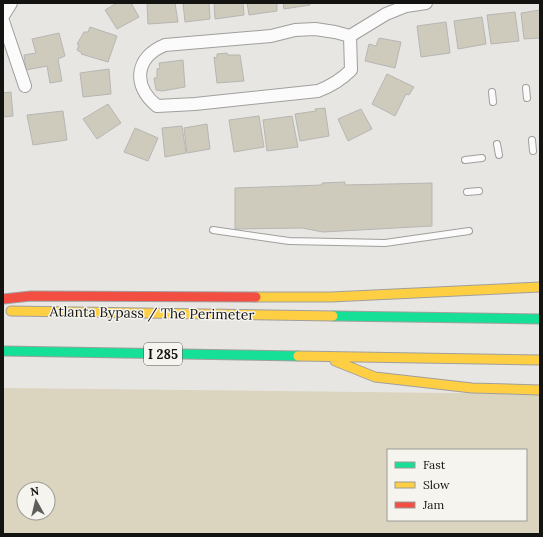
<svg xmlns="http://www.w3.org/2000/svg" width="543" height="537" font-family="Lora,serif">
  <rect width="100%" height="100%" fill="#e7e6e2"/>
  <path fill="#dbd4be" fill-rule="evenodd" d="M 3,388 L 540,394 L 540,534 L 3,534 ZM 388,450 L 526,450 L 526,520 L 388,520 ZM 24,489 L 48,489 L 48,513 L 24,513 Z"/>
  <path fill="#cecabc" stroke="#b7b6b3" d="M 117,3 L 131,3 L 139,17 L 117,29 L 105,10 Z
    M 147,3 L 175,3 L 178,22 L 148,24 Z
    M 183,3 L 209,3 L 210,19 L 185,22 Z
    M 214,3 L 243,3 L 244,15 L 215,19 Z
    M 247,3 L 277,3 L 277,11 L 249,15 Z
    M 283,3 L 310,3 L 310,5 L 284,9 Z
    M 540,10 L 540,38 L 524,39 L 521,13 Z
    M 515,12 L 519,41 L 491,44 L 487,15 Z
    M 482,17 L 486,44 L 458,49 L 454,21 Z
    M 446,22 L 450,53 L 421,57 L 417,26 Z
    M 90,27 L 117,36 L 108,62 L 81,54 L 82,53 L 77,50 L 79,45 L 77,44 L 84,32 L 88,32 Z
    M 59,33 L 65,56 L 58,59 L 62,81 L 50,83 L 47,66 L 26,70 L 24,55 L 36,53 L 32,39 Z
    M 379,38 L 401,42 L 395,68 L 365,61 L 369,44 L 376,46 Z
    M 227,53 L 228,55 L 240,55 L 244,81 L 217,83 L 214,57 L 217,58 L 217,54 Z
    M 183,60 L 185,87 L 162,91 L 156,90 L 154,78 L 157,78 L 157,69 L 160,68 L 159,63 Z
    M 109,69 L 111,94 L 83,97 L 80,73 Z
    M 387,74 L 414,87 L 409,95 L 406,94 L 395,116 L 372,104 Z
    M 11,92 L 13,116 L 3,117 L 3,93 Z
    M 108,104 L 121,123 L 97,139 L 83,119 Z
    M 325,108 L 329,136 L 300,141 L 295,114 L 316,111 L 315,109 Z
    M 361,109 L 372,129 L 348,141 L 338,119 Z
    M 63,111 L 67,140 L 33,145 L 27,115 Z
    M 259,116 L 264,147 L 234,152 L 229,120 Z
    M 292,116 L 298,147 L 267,151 L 263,120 Z
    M 207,124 L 210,149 L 187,153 L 184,128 Z
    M 182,126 L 186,153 L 165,157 L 162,128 Z
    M 135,128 L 158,138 L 148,161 L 124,152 Z
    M 345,182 L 345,185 L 432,183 L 432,226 L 323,232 L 302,228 L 235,229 L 235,188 L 322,185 L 322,183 Z"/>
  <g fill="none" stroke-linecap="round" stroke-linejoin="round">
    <defs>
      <path id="lane" d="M 526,88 L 527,98
        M 492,92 L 493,102
        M 532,140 L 533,151
        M 497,144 L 499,155
        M 465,160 L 482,158
        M 467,192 L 479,191
        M 213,230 L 289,241 L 385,243 L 469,231"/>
      <path id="street" d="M 3,16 L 11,3
        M 3,21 L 25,86
        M 315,29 L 335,32 L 350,36 L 351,70 C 341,80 331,86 318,91 L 195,104 L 157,106 C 132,86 135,57 165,45 L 271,36 L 295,30 Z
        M 350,36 L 386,14 L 406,6 L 426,3"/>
      <path id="fast" d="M 333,316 L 540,319
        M 3,351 L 298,356"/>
      <path id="slow" d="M 256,297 L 331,297 L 540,287
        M 11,311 L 333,316
        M 298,356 L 540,360
        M 335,361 L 375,377 L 472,388 L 540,390"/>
      <path id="jam" d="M 3,299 L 31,296 L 256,297"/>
    </defs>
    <use href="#lane" stroke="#a09f9d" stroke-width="8"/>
    <use href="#street" stroke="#a09f9d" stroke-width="14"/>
    <use href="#fast" stroke="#a09f9d" stroke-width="11"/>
    <use href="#slow" stroke="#a09f9d" stroke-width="11"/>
    <use href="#jam" stroke="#a09f9d" stroke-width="11"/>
    <use href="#lane" stroke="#fbfbfb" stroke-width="6"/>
    <use href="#street" stroke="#fbfbfb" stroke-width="12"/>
    <use href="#fast" stroke="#16e098" stroke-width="9"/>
    <use href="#slow" stroke="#ffcf43" stroke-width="9"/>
    <use href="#jam" stroke="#f24e42" stroke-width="9"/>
  </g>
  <g text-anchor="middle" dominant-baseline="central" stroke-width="3" stroke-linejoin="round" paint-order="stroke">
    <rect fill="#f6f4ef" stroke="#575654" stroke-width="1" x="144" y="343" width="38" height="22" rx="3"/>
    <g font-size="13" font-weight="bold" fill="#131311">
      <text x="163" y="354">I 285</text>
    </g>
    <g font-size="14" fill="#131311" stroke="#f6f4ef">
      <text transform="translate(152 313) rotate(1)">Atlanta Bypass / The Perimeter</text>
    </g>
  </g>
  <rect width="543" height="537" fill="none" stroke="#131311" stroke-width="8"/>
  <rect x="387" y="449" width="140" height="72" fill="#f6f4ef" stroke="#9b9a96"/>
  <rect x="395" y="462" width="20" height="6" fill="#16e098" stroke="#9b9a96"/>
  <text x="423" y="469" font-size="12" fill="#131311">Fast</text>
  <rect x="395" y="482" width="20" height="6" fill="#ffcf43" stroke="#9b9a96"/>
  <text x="423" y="489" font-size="12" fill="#131311">Slow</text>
  <rect x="395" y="502" width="20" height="6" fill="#f24e42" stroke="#9b9a96"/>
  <text x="423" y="509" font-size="12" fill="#131311">Jam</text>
  <g transform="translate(36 501) rotate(352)"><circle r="19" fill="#f6f4ef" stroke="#9b9a96"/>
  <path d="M0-3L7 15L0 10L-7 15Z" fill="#5d5d5a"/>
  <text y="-6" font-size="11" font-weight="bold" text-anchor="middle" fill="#131311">N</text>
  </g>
</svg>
